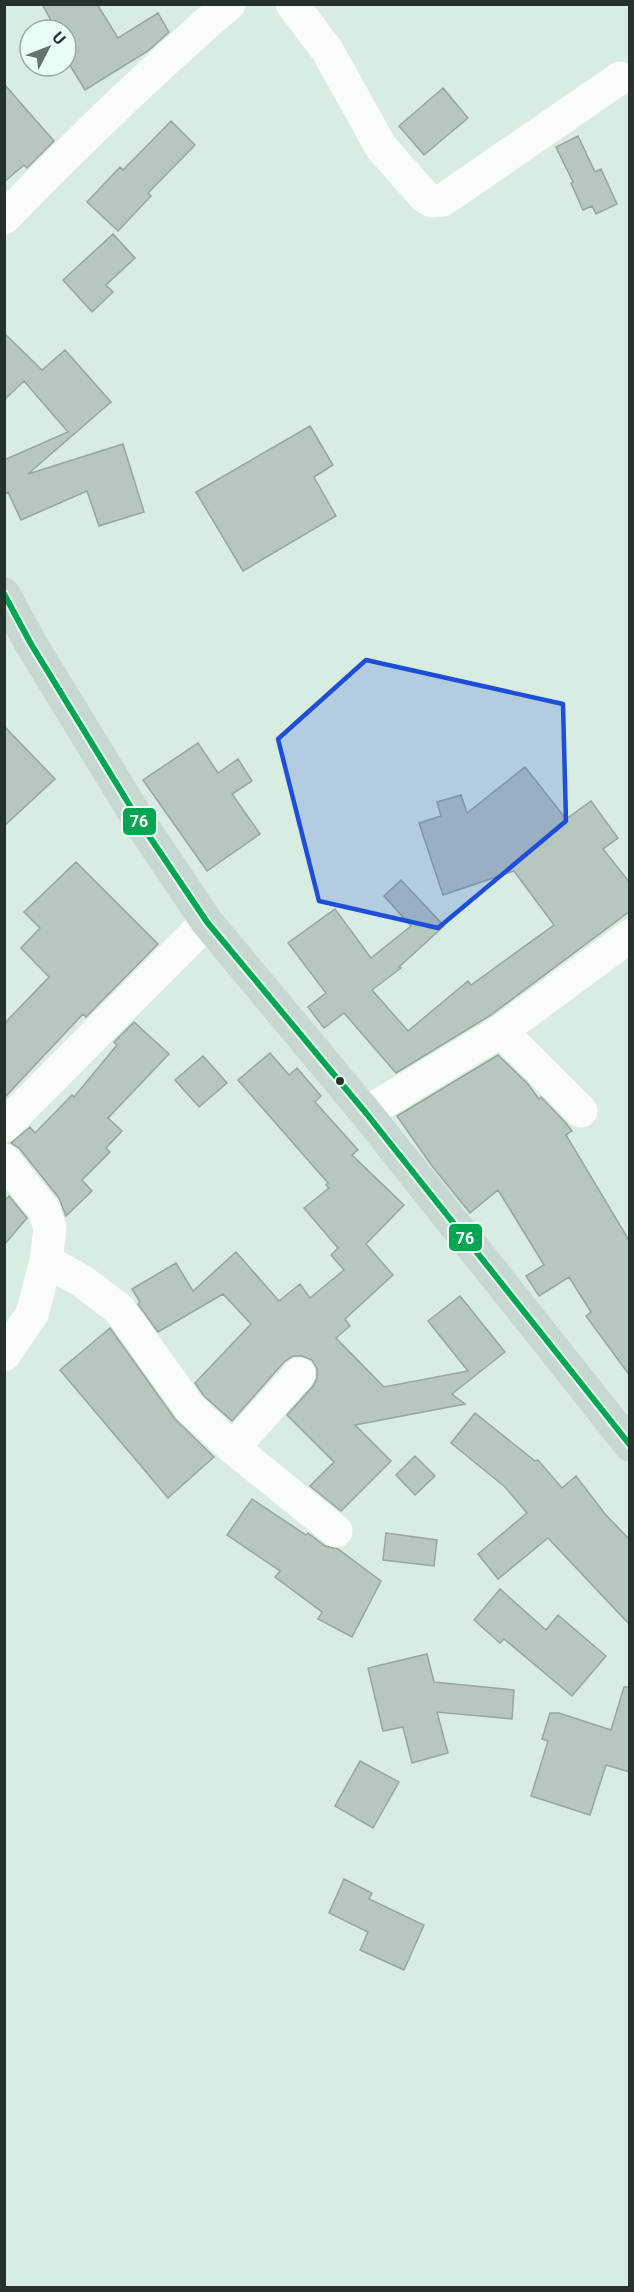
<svg xmlns="http://www.w3.org/2000/svg" width="634" height="2292" font-family="Roboto,sans-serif">
  <rect width="100%" height="100%" fill="#d9ece1"/>
  <path fill="#b8c7be" stroke="#97a69d" stroke-width="1.5" d="M 42,4 L 97,4 L 118,38 L 158,13 L 169,32 L 148,51 L 85,90 L 66,59 L 66,30 L 56,30 Z
    M 4,84 L 54,141 L 27,168 L 24,165 L 4,182 Z
    M 443,88 L 468,118 L 424,155 L 399,126 Z
    M 171,121 L 195,145 L 148,193 L 151,196 L 118,231 L 87,202 L 120,167 L 123,170 Z
    M 578,136 L 595,172 L 601,169 L 617,204 L 596,214 L 592,206 L 583,210 L 571,183 L 573,182 L 556,147 Z
    M 113,234 L 135,258 L 106,285 L 113,292 L 92,312 L 63,280 Z
    M 4,333 L 42,370 L 65,350 L 111,402 L 28,474 L 123,444 L 144,512 L 99,526 L 87,491 L 21,520 L 8,492 L 4,495 L 4,460 L 68,432 L 24,381 L 4,400 Z
    M 310,426 L 333,465 L 314,477 L 336,516 L 243,571 L 196,492 Z
    M 4,726 L 55,779 L 4,826 Z
    M 198,743 L 218,773 L 238,759 L 252,781 L 232,794 L 260,834 L 207,871 L 143,780 Z
    M 525,767 L 566,819 L 591,801 L 618,838 L 603,849 L 630,883 L 630,911 L 491,1015 L 396,1073 L 344,1013 L 324,1028 L 308,1007 L 326,993 L 288,943 L 335,909 L 371,958 L 411,926 L 384,896 L 401,880 L 444,926 L 399,967 L 401,968 L 372,990 L 408,1031 L 468,981 L 471,985 L 554,925 L 514,871 L 443,895 L 419,823 L 441,816 L 437,802 L 461,795 L 467,813 Z
    M 76,862 L 158,944 L 86,1017 L 83,1014 L 4,1098 L 4,1024 L 49,977 L 21,948 L 40,928 L 24,912 Z
    M 134,1022 L 169,1054 L 108,1118 L 122,1131 L 106,1148 L 110,1152 L 82,1180 L 92,1191 L 66,1216 L 59,1198 L 19,1148 L 11,1143 L 30,1127 L 35,1133 L 72,1095 L 74,1097 L 117,1045 L 114,1042 Z
    M 270,1053 L 289,1075 L 297,1068 L 321,1096 L 315,1102 L 358,1150 L 352,1155 L 404,1205 L 366,1244 L 393,1275 L 345,1319 L 350,1326 L 336,1338 L 384,1387 L 468,1371 L 428,1321 L 460,1296 L 505,1352 L 452,1394 L 465,1404 L 355,1425 L 391,1461 L 341,1511 L 310,1486 L 334,1462 L 287,1415 L 313,1386 L 317,1378 L 317,1369 L 312,1360 L 302,1356 L 293,1356 L 285,1361 L 232,1421 L 204,1396 L 195,1383 L 251,1324 L 223,1294 L 158,1332 L 138,1304 L 140,1302 L 132,1289 L 176,1263 L 193,1291 L 236,1252 L 279,1301 L 300,1284 L 310,1298 L 344,1270 L 331,1255 L 338,1248 L 304,1208 L 329,1188 L 326,1185 L 328,1183 L 238,1080 Z
    M 498,1055 L 527,1083 L 539,1099 L 541,1097 L 565,1122 L 572,1131 L 566,1135 L 630,1242 L 630,1376 L 586,1316 L 591,1312 L 569,1277 L 539,1296 L 526,1276 L 544,1265 L 498,1190 L 470,1213 L 432,1166 L 397,1116 Z
    M 203,1056 L 227,1083 L 199,1107 L 175,1080 Z
    M 9,1196 L 27,1218 L 4,1245 L 4,1201 Z
    M 110,1328 L 175,1419 L 214,1457 L 168,1498 L 60,1370 Z
    M 475,1413 L 535,1461 L 538,1460 L 562,1488 L 576,1476 L 605,1514 L 630,1540 L 630,1625 L 548,1538 L 498,1579 L 478,1554 L 527,1513 L 505,1487 L 451,1443 Z
    M 415,1456 L 435,1476 L 415,1495 L 396,1475 Z
    M 252,1499 L 306,1535 L 308,1533 L 325,1546 L 338,1549 L 381,1581 L 352,1637 L 318,1619 L 322,1612 L 275,1577 L 280,1571 L 227,1535 Z
    M 386,1533 L 437,1540 L 434,1566 L 383,1560 Z
    M 500,1589 L 546,1630 L 558,1615 L 606,1656 L 572,1696 L 504,1639 L 500,1643 L 474,1620 Z
    M 427,1654 L 434,1682 L 514,1690 L 512,1719 L 437,1712 L 448,1753 L 412,1763 L 403,1727 L 383,1731 L 368,1668 Z
    M 624,1687 L 630,1687 L 630,1772 L 606,1765 L 590,1815 L 531,1796 L 548,1741 L 542,1739 L 550,1713 L 559,1713 L 611,1730 Z
    M 360,1761 L 399,1782 L 373,1828 L 335,1806 Z
    M 344,1879 L 372,1893 L 369,1899 L 424,1925 L 404,1970 L 360,1950 L 368,1932 L 329,1913 Z"/>
  <g fill="none" stroke-linecap="round" stroke-linejoin="round">
    <path stroke="#f9fcfa" stroke-width="33" d="M 292,4 L 327,50 L 381,147 L 425,197 L 432,201 L 443,200 L 620,78
      M 4,218 C 76,144 150,72 229,4
      M 501,1031 L 581,1111
      M 366,1113 L 501,1031 L 630,936
      M 4,1126 L 207,922
      M 4,1160 L 44,1210 L 50,1228 L 46,1261 L 32,1314 L 4,1355
      M 46,1261 L 82,1281 L 119,1309 L 190,1408 L 233,1448 L 336,1531
      M 233,1448 L 299,1374"/>
    <path stroke="#c6d8cf" stroke-width="33" d="M 4,594 L 31,644 L 143,827 L 207,922 L 366,1113 L 630,1445"/>
    <defs>
      <path id="bus-1" d="M 4,594 L 31,644 L 143,827 L 207,922 L 366,1113 L 630,1445"/>
    </defs>
    <use href="#bus-1" stroke="#e9fef2" stroke-width="10"/>
    <use href="#bus-1" stroke="#00a651" stroke-width="6"/>
  </g>
  <path fill="#1d4ed8" fill-opacity="0.2" stroke="#1d4ed8" stroke-width="4.5" stroke-linejoin="round" d="M 366,660 L 563,704 L 566,821 L 438,928 L 319,901 L 278,739 Z"/>
  <circle fill="#24322b" stroke="#e9fef2" stroke-width="2" cx="340" cy="1081" r="5"/>
  <g stroke="#e9fef2" stroke-width="2">
    <rect x="122" y="807" width="35" height="29" rx="6" fill="#00a651"/>
    <rect x="448" y="1223" width="35" height="29" rx="6" fill="#00a651"/>
  </g>
  <g font-size="16" text-anchor="middle" font-weight="bold" fill="#fff">
    <text x="139" y="827">76</text>
    <text x="465" y="1244">76</text>
  </g>
  <rect width="634" height="2292" fill="none" stroke="#24322b" stroke-width="12"/>
  <g transform="translate(48 48) rotate(48)"><circle r="28" fill="#e9fef2" stroke="#9aaca2" stroke-width="1.5"/>
  <path d="M0-4.5L10 22L0 15L-10 22Z" fill="#63736b"/>
  <text y="-9" font-size="16" font-weight="bold" text-anchor="middle" fill="#24322b">U</text>
  </g>
</svg>
